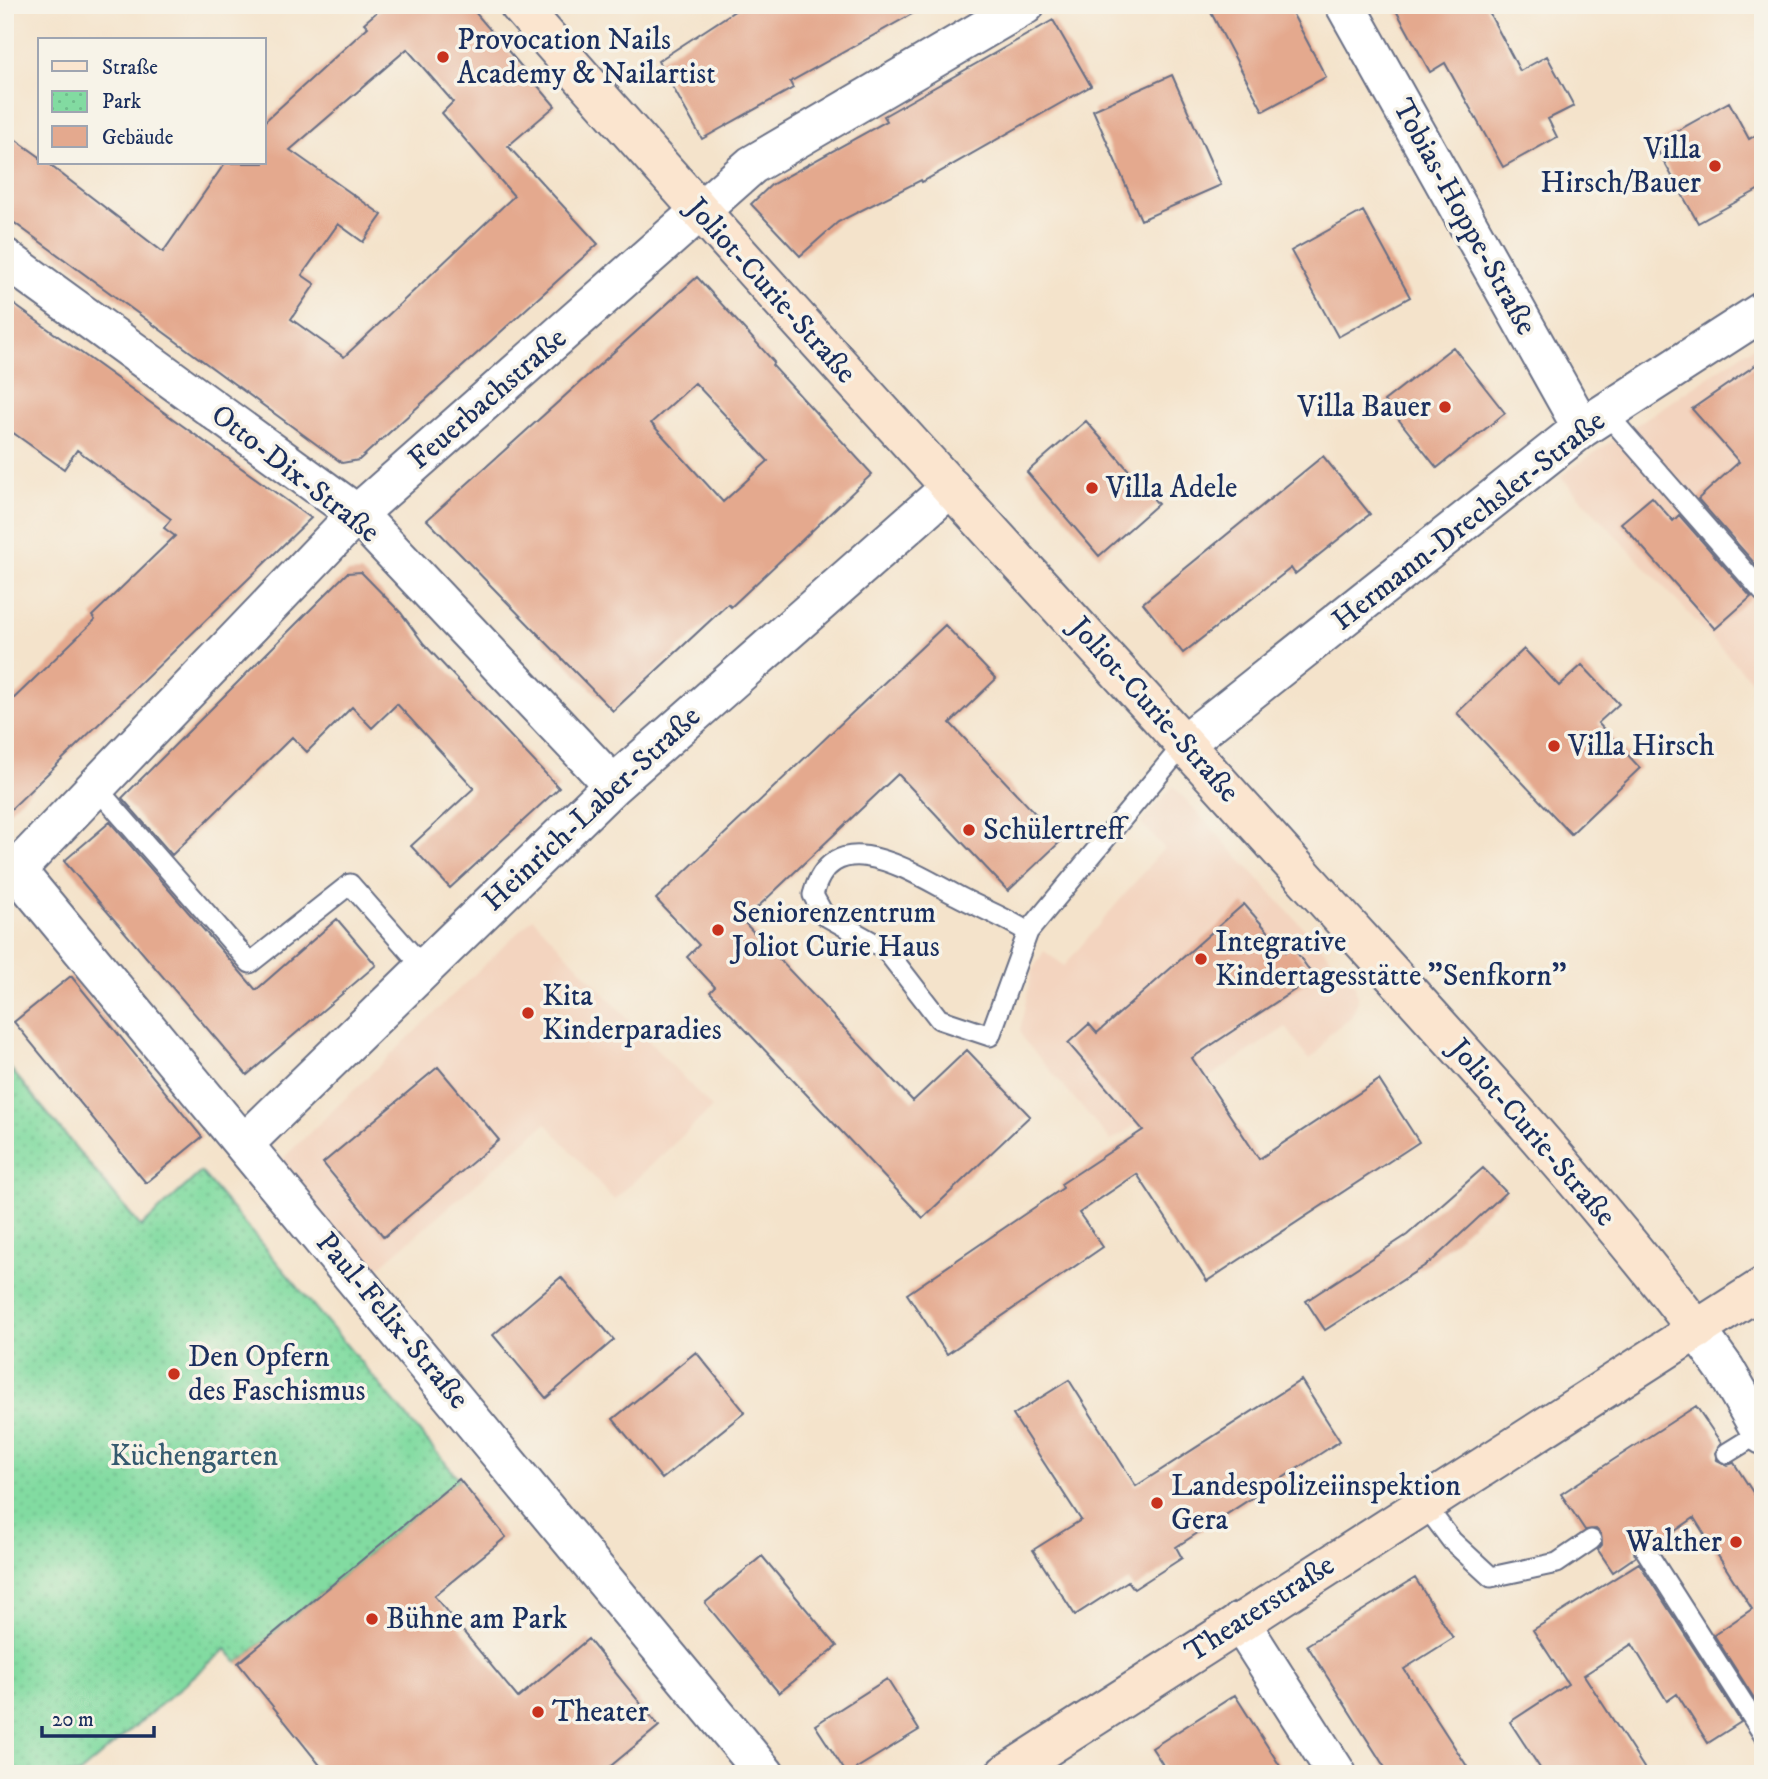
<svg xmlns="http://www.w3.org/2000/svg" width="1768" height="1779" font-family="'IM FELL DW Pica',serif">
  <defs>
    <pattern id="park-dots" width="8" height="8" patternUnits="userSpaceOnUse" patternTransform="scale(1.75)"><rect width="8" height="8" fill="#82dba1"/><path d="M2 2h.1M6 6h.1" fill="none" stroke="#70bc8d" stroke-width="1.8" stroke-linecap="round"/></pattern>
  </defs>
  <rect width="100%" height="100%" fill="#f7f3e8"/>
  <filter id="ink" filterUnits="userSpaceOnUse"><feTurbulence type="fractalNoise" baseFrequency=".0143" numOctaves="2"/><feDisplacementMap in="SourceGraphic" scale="14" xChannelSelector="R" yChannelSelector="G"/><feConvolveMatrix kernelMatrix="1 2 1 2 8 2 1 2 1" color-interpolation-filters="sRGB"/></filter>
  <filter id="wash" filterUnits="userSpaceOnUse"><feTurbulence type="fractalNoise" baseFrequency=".00686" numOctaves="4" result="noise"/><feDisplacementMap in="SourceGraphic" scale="28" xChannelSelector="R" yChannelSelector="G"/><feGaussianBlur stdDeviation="1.57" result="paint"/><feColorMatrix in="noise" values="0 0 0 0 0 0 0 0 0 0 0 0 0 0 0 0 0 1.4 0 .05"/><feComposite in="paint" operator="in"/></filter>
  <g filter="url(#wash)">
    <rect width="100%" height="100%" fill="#f4e3cb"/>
    <path fill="#f3d4bf" d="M 1763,340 L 1763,693 L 1560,476 Z
      M 1173,786 L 1355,984 L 1358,1001 L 1351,1017 L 1329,1034 L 1319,1051 L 1309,1060 L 1286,1027 L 1111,1141 L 1023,1039 L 1020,1030 L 1032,971 L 1044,951 L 1064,966 L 1164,848 L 1141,823 Z
      M 533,918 L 712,1108 L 614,1200 L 546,1123 L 363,1281 L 274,1167 Z"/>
    <path fill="url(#park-dots)" stroke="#4e8580" stroke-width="2" d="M 5,1062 L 141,1227 L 201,1172 L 459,1479 L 238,1663 L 226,1649 L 79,1774 L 5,1774 Z"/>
    <g id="blocks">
      <path fill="#e4a98e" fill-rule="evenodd" d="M 385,5 L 469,5 L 555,106 L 508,146 L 598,244 L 359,460 L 342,463 L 5,216 L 5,132 L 40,157 L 40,163 L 47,163 L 163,252 L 225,163 L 264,163 L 264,122 L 368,27 L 364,23 ZM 407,49 L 453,102 L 442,113 L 514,196 L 344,357 L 291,319 L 315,284 L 302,275 L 338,224 L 363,242 L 382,215 L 290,150 Z
        M 744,5 L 928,5 L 790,82 L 793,88 L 702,139 L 658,61 Z
        M 1207,5 L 1288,5 L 1326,77 L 1263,111 Z
        M 1393,5 L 1485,5 L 1520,71 L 1547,56 L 1574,106 L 1548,119 L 1557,137 L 1503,167 L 1445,63 L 1430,72 Z
        M 1053,20 L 1091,86 L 922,182 L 921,180 L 838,222 L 800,256 L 751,204 L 771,185 L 887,121 L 884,116 Z
        M 1172,75 L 1221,185 L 1141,220 L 1093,110 Z
        M 1729,102 L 1749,139 L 1763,131 L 1763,187 L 1698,223 L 1654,144 Z
        M 1363,211 L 1410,297 L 1338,337 L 1291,251 Z
        M 697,277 L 774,362 L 772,365 L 872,474 L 731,607 L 728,604 L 613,711 L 427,520 ZM 695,383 L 768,461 L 723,502 L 651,423 Z
        M 5,298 L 311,518 L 5,815 L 5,707 L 95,620 L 92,616 L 175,536 L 164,528 L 171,519 L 77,450 L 64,469 L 5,427 Z
        M 1453,347 L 1505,413 L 1437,468 L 1384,401 Z
        M 1763,360 L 1763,573 L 1698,499 L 1739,462 L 1692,409 Z
        M 1086,421 L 1158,504 L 1099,556 L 1027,472 Z
        M 1323,456 L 1370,514 L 1295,574 L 1291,568 L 1183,653 L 1143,603 Z
        M 1652,497 L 1673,521 L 1679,515 L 1751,597 L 1715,629 L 1621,523 Z
        M 361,572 L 401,613 L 424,644 L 559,788 L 450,888 L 411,846 L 474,788 L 397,704 L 372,728 L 352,707 L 307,752 L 292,737 L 172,855 L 122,798 L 347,573 Z
        M 945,625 L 996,679 L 950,723 L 1061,841 L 1008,891 L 898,774 L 743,921 L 913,1101 L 967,1050 L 1030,1116 L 923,1218 L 710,992 L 715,987 L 687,957 L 699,945 L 656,899 Z
        M 1524,649 L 1559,686 L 1582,665 L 1619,704 L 1598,723 L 1640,768 L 1571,834 L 1457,713 Z
        M 110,822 L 256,990 L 337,919 L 376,965 L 247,1075 L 64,861 Z
        M 1244,904 L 1286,952 L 1293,947 L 1314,977 L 1192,1058 L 1259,1159 L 1379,1080 L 1419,1142 L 1207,1281 L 1137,1174 L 1079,1213 L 1103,1247 L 947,1354 L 907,1294 L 1063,1188 L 1061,1184 L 1143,1130 L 1068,1043 L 1089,1024 L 1097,1033 Z
        M 71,976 L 202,1137 L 146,1183 L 14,1022 Z
        M 438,1067 L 499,1140 L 384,1237 L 323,1163 Z
        M 1483,1168 L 1506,1192 L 1432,1261 L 1325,1330 L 1306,1301 L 1407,1235 Z
        M 561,1277 L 614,1340 L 546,1398 L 493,1335 Z
        M 696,1352 L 745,1412 L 662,1479 L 613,1419 Z
        M 1069,1380 L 1136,1486 L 1301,1380 L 1340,1441 L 1176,1547 L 1182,1558 L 1134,1589 L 1128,1581 L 1075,1615 L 1033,1550 L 1081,1520 L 1013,1415 Z
        M 1696,1406 L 1721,1443 L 1715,1453 L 1717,1460 L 1727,1465 L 1734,1463 L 1763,1508 L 1761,1709 L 1714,1635 L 1752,1609 L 1694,1518 L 1656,1544 L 1646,1539 L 1639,1541 L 1634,1551 L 1635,1557 L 1613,1572 L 1598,1550 L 1602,1545 L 1601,1534 L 1596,1529 L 1585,1530 L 1561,1494 Z
        M 459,1479 L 506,1537 L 434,1596 L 518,1698 L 588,1639 L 659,1726 L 601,1774 L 327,1774 L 238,1663 Z
        M 762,1556 L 837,1646 L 779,1693 L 705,1603 Z
        M 1639,1563 L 1741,1722 L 1708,1743 L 1677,1694 L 1667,1701 L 1632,1644 L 1584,1675 L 1648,1774 L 1544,1774 L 1510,1722 L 1568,1684 L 1533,1630 Z
        M 1415,1578 L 1453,1638 L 1404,1669 L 1472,1774 L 1389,1774 L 1307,1645 Z
        M 887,1679 L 919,1730 L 847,1774 L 815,1725 Z
        M 1235,1695 L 1285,1774 L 1169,1774 L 1152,1748 Z"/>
    </g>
  </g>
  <g filter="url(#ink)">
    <use href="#blocks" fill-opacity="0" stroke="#676e84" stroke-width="2"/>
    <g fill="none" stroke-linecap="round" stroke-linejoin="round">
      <defs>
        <path id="service" d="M 1606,413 L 1763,592
          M 95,786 L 250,963 L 350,884 L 424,968
          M 1028,932 C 1005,917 980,908 956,895 C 913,873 833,819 813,895 L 824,915 L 885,949 L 939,1019 L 990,1036 L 1028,932 L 1185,743
          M 1727,1453 L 1761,1432
          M 1424,1504 L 1452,1541 L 1491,1577 L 1557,1563 L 1591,1540
          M 1646,1551 L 1763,1734"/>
        <path id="minor" d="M 1345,5 L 1582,428
          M 5,258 L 357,514 L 613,785
          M 1185,743 L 1582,428 L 1763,311
          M 245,1143 L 613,785 L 951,487
          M 1697,1330 L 1725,1369 L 1763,1435
          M 1240,1622 L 1337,1774
          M 765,1774 L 16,870 L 357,514 L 752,165 L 1025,5"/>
        <path id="secondary" d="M 519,5 C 776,301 1044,587 1306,879 C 1439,1026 1576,1172 1697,1330
          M 1005,1774 L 1763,1287"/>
      </defs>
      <use href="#service" stroke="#676e84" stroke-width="23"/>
      <use href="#minor" stroke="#676e84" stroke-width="42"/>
      <use href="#secondary" stroke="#676e84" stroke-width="42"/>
      <use href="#service" stroke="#fff" stroke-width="19"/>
      <use href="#minor" stroke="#fff" stroke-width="38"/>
      <use href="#secondary" stroke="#fbe5cf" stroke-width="38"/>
    </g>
  </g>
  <g fill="#c8321e" stroke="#f7f3e8" stroke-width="2.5">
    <circle cx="443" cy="57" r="7"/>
    <circle cx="1715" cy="166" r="7"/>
    <circle cx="1445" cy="407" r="7"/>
    <circle cx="1092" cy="488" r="7"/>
    <circle cx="1554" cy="746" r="7"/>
    <circle cx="969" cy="830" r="7"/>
    <circle cx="718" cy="930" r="7"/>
    <circle cx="1201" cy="959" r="7"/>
    <circle cx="528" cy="1013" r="7"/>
    <circle cx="174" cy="1374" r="7"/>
    <circle cx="1157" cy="1503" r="7"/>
    <circle cx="1736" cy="1542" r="7"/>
    <circle cx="372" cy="1619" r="7"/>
    <circle cx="538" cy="1712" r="7"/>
  </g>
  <g text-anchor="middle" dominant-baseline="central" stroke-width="7" stroke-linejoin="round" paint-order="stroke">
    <g font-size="30" fill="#1b2f5e" stroke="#f7f3e8" text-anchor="start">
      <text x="457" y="40">Provocation Nails<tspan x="457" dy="34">Academy &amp; Nailartist</tspan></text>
      <text x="1701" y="149" text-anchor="end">Villa<tspan x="1701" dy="34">Hirsch/Bauer</tspan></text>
      <text x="1431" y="407" text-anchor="end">Villa Bauer</text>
      <text x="1106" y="488">Villa Adele</text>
      <text x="1568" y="746">Villa Hirsch</text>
      <text x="983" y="830">Schülertreff</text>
      <text x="732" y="913">Seniorenzentrum<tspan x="732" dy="34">Joliot Curie Haus</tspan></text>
      <text x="1215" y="942">Integrative<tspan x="1215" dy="34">Kindertagesstätte "Senfkorn"</tspan></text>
      <text x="542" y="996">Kita<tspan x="542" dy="34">Kinderparadies</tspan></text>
      <text x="188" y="1357">Den Opfern<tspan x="188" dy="34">des Faschismus</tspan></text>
      <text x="1171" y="1486">Landespolizeiinspektion<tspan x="1171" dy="34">Gera</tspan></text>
      <text x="1722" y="1542" text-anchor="end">Walther</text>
      <text x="386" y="1619">Bühne am Park</text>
      <text x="552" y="1712">Theater</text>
    </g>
    <g font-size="30" fill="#1b2f5e" stroke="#f7f3e8">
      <text transform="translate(1464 217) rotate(61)">Tobias-Hoppe-Straße</text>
      <text transform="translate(771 291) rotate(48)">Joliot-Curie-Straße</text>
      <text transform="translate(488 399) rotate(-41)">Feuerbachstraße</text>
      <text transform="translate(295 474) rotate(38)">Otto-Dix-Straße</text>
      <text transform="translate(1469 521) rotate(-38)">Hermann-Drechsler-Straße</text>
      <text transform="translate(1154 710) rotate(48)">Joliot-Curie-Straße</text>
      <text transform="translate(592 809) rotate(-43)">Heinrich-Laber-Straße</text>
      <text transform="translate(1532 1133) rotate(49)">Joliot-Curie-Straße</text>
      <text transform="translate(392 1321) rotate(50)">Paul-Felix-Straße</text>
      <text transform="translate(1260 1609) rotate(-33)">Theaterstraße</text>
    </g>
    <g font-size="30" fill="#355a6f" stroke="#f7f3e8">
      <text x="194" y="1456">Küchengarten</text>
    </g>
  </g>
  <rect width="1768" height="1779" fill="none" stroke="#f7f3e8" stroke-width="28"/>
  <rect x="38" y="38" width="228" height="126" fill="#f7f3e8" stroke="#9fa5b1" stroke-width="2"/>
  <rect x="52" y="61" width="35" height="10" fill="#fbe5cf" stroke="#9fa5b1" stroke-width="2"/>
  <text x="102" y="74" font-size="21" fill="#1b2f5e">Straße</text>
  <rect x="52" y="91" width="35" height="21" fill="url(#park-dots)" stroke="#9fa5b1" stroke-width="2"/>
  <text x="102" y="108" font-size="21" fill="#1b2f5e">Park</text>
  <rect x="52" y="126" width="35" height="21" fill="#e4a98e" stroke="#9fa5b1" stroke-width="2"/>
  <text x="102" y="144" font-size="21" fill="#1b2f5e">Gebäude</text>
  <path d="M42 1726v10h112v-10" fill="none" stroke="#1b2f5e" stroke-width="3.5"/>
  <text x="52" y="1726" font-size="21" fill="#1b2f5e" stroke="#f7f3e8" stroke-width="5" paint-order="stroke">20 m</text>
</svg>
